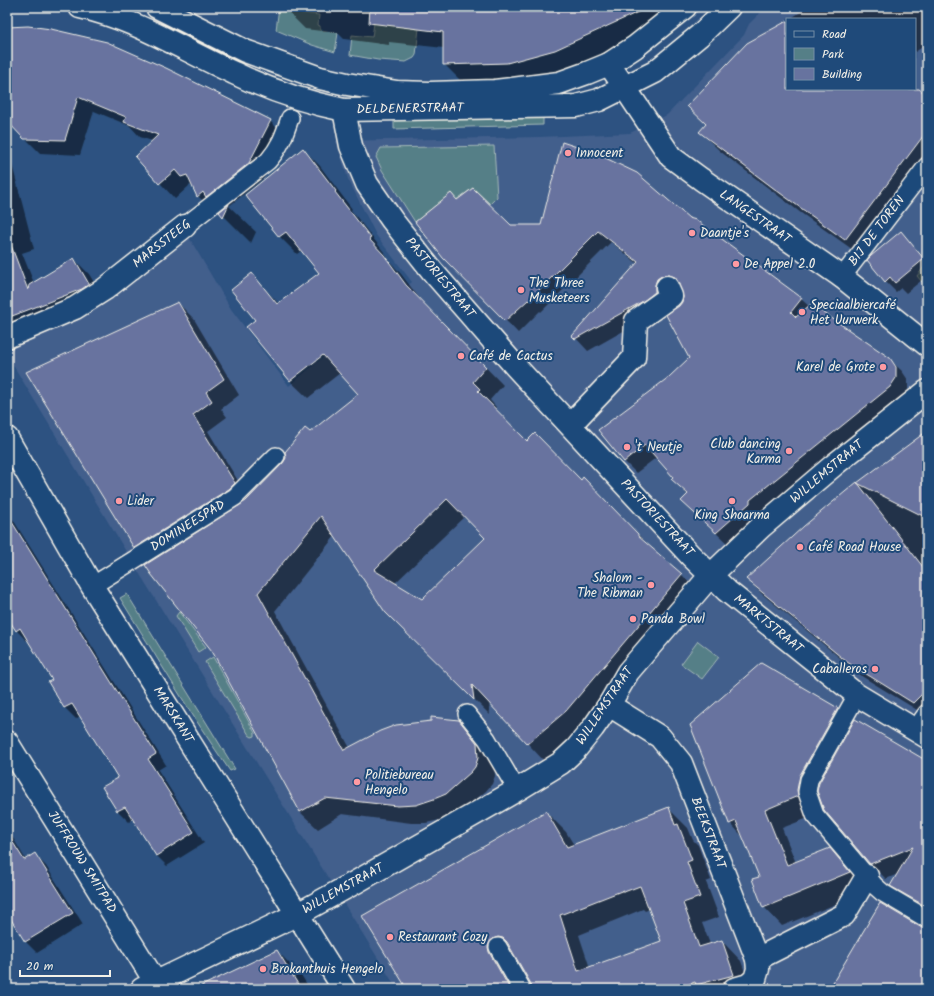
<svg xmlns="http://www.w3.org/2000/svg" width="934" height="996" font-family="Kalam,sans-serif">
  <rect width="100%" height="100%" fill="#2d5281"/>
  <filter id="ink" filterUnits="userSpaceOnUse"><feTurbulence type="fractalNoise" baseFrequency=".025" numOctaves="2"/><feDisplacementMap in="SourceGraphic" scale="8" xChannelSelector="R" yChannelSelector="G"/><feConvolveMatrix kernelMatrix="1 2 1 2 8 2 1 2 1" color-interpolation-filters="sRGB"/></filter>
  <g filter="url(#ink)">
    <path fill="#425f8c" fill-rule="evenodd" d="M 766,7 L 927,7 L 927,989 L 397,989 L 136,568 L 7,355 L 7,325 L 72,298 L 109,276 L 180,222 L 231,309 L 289,386 L 412,282 L 376,235 L 348,179 L 336,141 L 539,137 L 630,133 L 667,115 L 744,35 L 749,24 ZM 787,19 L 915,19 L 915,89 L 787,89 Z"/>
    <path fill="#557f87" stroke="#a4b8b8" d="M 279,7 L 286,7 L 286,11 L 319,15 L 318,25 L 320,26 L 320,30 L 338,33 L 335,52 L 312,45 L 276,30 Z
      M 421,10 L 416,55 L 414,58 L 406,62 L 378,60 L 350,55 L 352,35 L 372,37 L 374,23 Z
      M 543,115 L 543,125 L 394,129 L 394,119 Z
      M 494,146 L 497,197 L 490,204 L 473,188 L 456,200 L 451,193 L 415,222 L 382,170 L 376,157 L 381,148 Z
      M 927,263 L 927,288 L 917,276 Z
      M 127,594 L 235,769 L 230,771 C 191,715 156,656 120,598 Z
      M 179,612 L 206,647 L 198,652 L 176,616 Z
      M 698,641 L 719,657 L 702,679 L 681,664 Z
      M 213,657 L 255,733 L 255,736 L 252,737 L 249,735 L 205,662 Z"/>
    <path fill="#0007" fill-rule="evenodd" d="M 287,7 L 663,7 L 670,18 L 651,33 L 574,69 L 526,82 L 463,83 L 444,64 L 444,48 L 389,42 L 389,45 L 344,39 L 338,33 L 305,29 L 286,10 Z
      M 808,7 L 927,7 L 927,44 L 915,52 L 915,19 L 790,19 Z
      M 787,21 L 787,89 L 915,89 L 915,88 L 927,96 L 927,178 L 866,259 L 801,213 L 721,152 L 700,132 Z
      M 7,27 L 270,121 L 285,136 L 264,178 L 229,206 L 256,232 L 251,243 L 224,216 L 221,212 L 222,211 L 218,207 L 213,211 L 198,196 L 194,189 L 190,185 L 175,199 L 136,157 L 152,141 L 140,137 L 130,126 L 94,111 L 80,155 L 40,153 L 7,120 Z
      M 7,145 L 34,249 L 22,253 L 34,283 L 74,259 L 89,274 L 104,299 L 7,327 Z
      M 303,149 L 320,166 L 352,209 L 351,210 L 387,256 L 386,257 L 401,274 L 423,303 L 503,385 L 490,400 L 496,407 L 495,409 L 527,442 L 601,496 L 651,548 L 682,575 L 699,592 L 583,728 L 544,761 L 489,702 L 490,715 L 386,611 L 335,536 L 275,611 L 350,748 L 459,721 L 476,739 L 494,761 L 495,776 L 492,784 L 486,791 L 466,808 L 452,816 L 440,820 L 426,823 L 411,823 L 342,814 L 318,829 L 300,812 L 213,650 L 150,563 L 135,547 L 178,303 L 194,319 L 239,395 L 221,409 L 227,417 L 208,431 L 249,499 L 284,464 L 310,433 L 360,394 L 340,373 L 308,398 L 290,381 L 257,320 L 252,275 L 279,304 L 321,273 L 302,250 L 297,254 L 280,237 L 247,195 ZM 465,516 L 486,538 L 422,600 L 394,584 Z
      M 457,201 L 511,226 L 542,226 L 688,219 L 801,299 L 810,307 L 889,359 L 902,371 L 908,380 L 908,390 L 902,399 L 729,545 L 682,501 L 688,495 L 672,479 L 674,477 L 657,457 L 636,473 L 624,461 L 669,378 L 690,359 L 679,307 L 683,303 L 684,297 L 681,287 L 674,288 L 657,312 L 588,351 L 574,336 L 638,264 L 611,242 L 541,312 L 540,311 L 518,333 L 444,257 Z
      M 901,233 L 927,262 L 927,276 L 906,293 L 901,288 L 896,292 L 885,281 Z
      M 927,240 L 927,252 L 922,246 Z
      M 927,432 L 927,716 L 863,677 L 762,594 L 747,579 L 853,487 Z
      M 7,510 L 166,765 L 158,770 L 204,843 L 167,866 L 156,855 L 133,819 L 129,822 L 118,811 L 104,788 L 119,778 L 80,716 L 76,719 L 65,708 L 49,682 L 53,680 L 28,640 L 27,641 L 16,630 L 7,615 Z
      M 761,665 L 837,709 L 853,725 L 927,762 L 927,913 L 907,901 L 892,886 L 898,874 L 886,879 L 870,863 L 818,791 L 815,809 L 816,815 L 782,828 L 796,863 L 829,849 L 848,867 L 868,891 L 782,926 L 764,907 L 760,877 L 743,837 L 730,823 Z
      M 669,809 L 688,828 L 693,840 L 698,845 L 711,880 L 706,882 L 719,917 L 702,923 L 710,944 L 722,941 L 741,961 L 751,989 L 533,989 L 532,984 L 516,957 L 512,958 L 518,989 L 408,989 L 546,812 L 566,832 L 574,845 ZM 643,909 L 645,911 L 650,909 L 663,941 L 590,968 L 579,935 Z
      M 7,811 L 10,816 L 7,818 Z
      M 7,828 L 26,860 L 35,855 L 46,866 L 83,924 L 37,953 L 26,942 L 7,911 Z
      M 277,951 L 301,975 L 310,989 L 197,989 Z"/>
    <path fill="#67739f" stroke="#f4f1e8" fill-rule="evenodd" d="M 370,7 L 649,7 L 555,50 L 507,63 L 443,65 L 443,32 L 369,23 Z
      M 787,21 L 787,89 L 919,89 L 927,95 L 927,131 L 845,240 L 780,193 L 699,132 L 706,124 L 687,106 L 747,43 Z
      M 28,26 L 51,29 L 107,42 L 166,68 L 271,120 L 249,163 L 206,197 L 203,192 L 197,197 L 187,175 L 181,177 L 175,170 L 159,184 L 135,157 L 158,135 L 124,122 L 126,117 L 78,97 L 65,140 L 24,139 L 7,121 L 7,27 Z
      M 562,142 L 595,153 L 637,173 L 689,218 L 696,220 L 802,298 L 791,312 L 796,317 L 811,304 L 890,358 L 896,367 L 896,378 L 890,387 L 750,500 L 750,503 L 716,533 L 681,501 L 688,494 L 671,479 L 673,477 L 645,445 L 624,462 L 598,430 L 669,377 L 689,358 L 666,315 L 679,306 L 682,302 L 683,297 L 678,282 L 675,277 L 669,275 L 662,276 L 657,279 L 655,285 L 655,292 L 645,300 L 575,339 L 572,336 L 638,262 L 598,231 L 528,301 L 528,300 L 505,321 L 443,258 L 415,222 L 451,193 L 457,200 L 473,188 L 511,225 L 541,225 Z
      M 303,148 L 336,191 L 335,192 L 371,238 L 369,239 L 384,255 L 406,285 L 486,367 L 473,382 L 480,389 L 478,391 L 527,441 L 535,433 L 581,480 L 583,477 L 638,534 L 638,536 L 682,574 L 566,711 L 527,744 L 472,685 L 474,700 L 385,612 L 321,516 L 258,593 L 344,750 L 380,731 L 396,725 L 431,721 L 431,717 L 459,720 L 477,743 L 478,758 L 475,767 L 471,772 L 446,794 L 434,799 L 416,805 L 398,806 L 325,798 L 300,812 L 212,651 L 151,574 L 145,565 L 246,501 L 283,463 L 286,458 L 285,452 L 305,428 L 310,432 L 358,394 L 323,355 L 290,381 L 246,327 L 255,320 L 231,290 L 252,273 L 277,304 L 319,273 L 286,232 L 279,237 L 245,195 ZM 447,499 L 485,538 L 422,599 L 374,570 Z
      M 229,204 L 223,217 L 219,212 Z
      M 901,231 L 924,259 L 895,283 L 890,277 L 885,282 L 867,260 L 871,256 Z
      M 9,240 L 28,290 L 29,285 L 74,258 L 89,284 L 82,289 L 7,318 L 7,241 Z
      M 178,302 L 224,379 L 206,392 L 212,401 L 193,415 L 235,483 L 229,489 L 134,548 L 26,372 Z
      M 927,431 L 927,518 L 857,483 Z
      M 857,482 L 927,572 L 927,689 L 913,703 L 847,662 L 746,579 L 804,526 Z
      M 7,514 L 156,754 L 148,759 L 194,832 L 156,856 L 125,807 L 117,811 L 102,787 L 118,778 L 87,728 L 72,704 L 64,708 L 48,682 L 52,680 L 20,628 L 16,631 L 7,617 Z
      M 761,663 L 838,708 L 800,775 L 797,790 L 798,796 L 765,810 L 787,865 L 830,848 L 850,872 L 763,908 L 752,879 L 759,877 L 746,845 L 736,821 L 729,824 L 728,821 L 690,725 Z
      M 855,719 L 927,761 L 927,907 L 890,886 L 913,847 L 870,864 L 824,810 L 817,791 L 819,783 Z
      M 669,807 L 675,825 L 678,824 L 692,860 L 687,862 L 700,897 L 683,903 L 699,947 L 722,940 L 734,975 L 696,985 L 695,982 L 675,989 L 532,989 L 531,984 L 507,942 L 503,938 L 498,937 L 493,939 L 490,942 L 488,947 L 489,952 L 510,989 L 407,989 L 362,916 L 546,811 L 567,847 ZM 640,886 L 661,941 L 578,971 L 560,915 L 624,890 L 624,892 Z
      M 7,833 L 24,860 L 35,853 L 73,913 L 25,942 L 7,913 Z
      M 880,903 L 922,928 L 927,929 L 927,989 L 829,989 Z
      M 277,950 L 301,989 L 195,989 Z"/>
    <g fill="none" stroke-linecap="round" stroke-linejoin="round">
      <defs>
        <path id="service" d="M 185,226 L 268,161 C 280,147 284,136 290,118
          M 842,277 L 927,166
          M 92,586 L 235,497 L 276,456
          M 857,695 L 809,780 L 807,792 L 815,815 L 875,886 L 883,893 L 927,919
          M 467,714 L 487,739 L 517,790
          M 915,730 L 927,713
          M 498,947 L 522,989"/>
        <path id="pedestrian" d="M 344,110 L 351,146 L 367,184 L 392,220 L 433,272 L 516,367 L 691,556 L 727,591 L 857,695 L 927,737
          M 842,277 L 927,345
          M 570,425 L 634,358 L 636,321 L 671,296 L 667,287
          M 609,705 L 628,672 L 710,576 L 761,527 L 834,465 L 927,391
          M 757,959 L 844,915 L 867,876"/>
        <path id="minor" d="M 609,64 L 671,157 L 701,179 L 842,277
          M 7,337 L 75,308 L 105,289 L 185,226
          M 7,742 L 156,983
          M 142,989 L 298,914 L 356,882 L 517,790 L 561,763 L 576,749 L 593,728 L 609,705 L 660,737 L 681,763 L 757,959 L 758,969 L 755,979
          M 734,989 L 748,985 L 755,979"/>
        <path id="secondary" d="M 80,7 C 136,19 183,50 234,73 C 269,90 305,102 344,110 L 576,106 L 599,100 L 655,72 L 700,35 L 729,7
          M 157,7 L 245,51 L 320,78 L 347,84 L 397,92 L 430,93 L 495,91 L 559,83 L 587,73 L 609,64 L 635,47 L 685,7
          M 7,438 L 92,586 L 344,989"/>
      </defs>
      <use href="#service" stroke="#f4f1e8" stroke-width="20"/>
      <use href="#pedestrian" stroke="#f4f1e8" stroke-width="25"/>
      <use href="#minor" stroke="#f4f1e8" stroke-width="25"/>
      <use href="#secondary" stroke="#f4f1e8" stroke-width="25"/>
      <use href="#service" stroke="#1f4a7a" stroke-width="17"/>
      <use href="#pedestrian" stroke="#1f4a7a" stroke-width="22"/>
      <use href="#minor" stroke="#1f4a7a" stroke-width="22"/>
      <use href="#secondary" stroke="#1f4a7a" stroke-width="22"/>
    </g>
  </g>
  <g fill="#ff9aa2" stroke="#1f4a7a" stroke-width="1.5">
    <circle cx="568" cy="153" r="4"/>
    <circle cx="692" cy="233" r="4"/>
    <circle cx="736" cy="264" r="4"/>
    <circle cx="521" cy="290" r="4"/>
    <circle cx="802" cy="312" r="4"/>
    <circle cx="461" cy="356" r="4"/>
    <circle cx="883" cy="367" r="4"/>
    <circle cx="627" cy="447" r="4"/>
    <circle cx="789" cy="451" r="4"/>
    <circle cx="119" cy="501" r="4"/>
    <circle cx="732" cy="501" r="4"/>
    <circle cx="800" cy="547" r="4"/>
    <circle cx="651" cy="585" r="4"/>
    <circle cx="633" cy="619" r="4"/>
    <circle cx="875" cy="669" r="4"/>
    <circle cx="357" cy="782" r="4"/>
    <circle cx="390" cy="937" r="4"/>
    <circle cx="263" cy="969" r="4"/>
  </g>
  <g text-anchor="middle" dominant-baseline="central" stroke-width="4" stroke-linejoin="round" paint-order="stroke">
    <g font-size="13" fill="#f4f1e8" stroke="#1f4a7a">
      <text transform="translate(410 109) rotate(-1)">DELDENERSTRAAT</text>
      <text transform="translate(755 217) rotate(35)">LANGESTRAAT</text>
      <text transform="translate(877 231) rotate(-53)">BIJ DE TOREN</text>
      <text transform="translate(162 244) rotate(-38)">MARSSTEEG</text>
      <text transform="translate(440 278) rotate(50)">PASTORIESTRAAT</text>
      <text transform="translate(827 472) rotate(-40)">WILLEMSTRAAT</text>
      <text transform="translate(657 518) rotate(47)">PASTORIESTRAAT</text>
      <text transform="translate(188 526) rotate(-32)">DOMINEESPAD</text>
      <text transform="translate(768 624) rotate(39)">MARKTSTRAAT</text>
      <text transform="translate(605 706) rotate(-56)">WILLEMSTRAAT</text>
      <text transform="translate(173 715) rotate(58)">MARSKANT</text>
      <text transform="translate(708 833) rotate(69)">BEEKSTRAAT</text>
      <text transform="translate(82 862) rotate(58)">JUFFROUW SMITPAD</text>
      <text transform="translate(343 889) rotate(-29)">WILLEMSTRAAT</text>
    </g>
    <g font-size="13" fill="#f4f1e8" stroke="#1f4a7a" text-anchor="start">
      <text x="576" y="153">Innocent</text>
      <text x="700" y="233">Daantje's</text>
      <text x="744" y="264">De Appel 2.0</text>
      <text x="529" y="283">The Three<tspan x="529" dy="15">Musketeers</tspan></text>
      <text x="810" y="305">Speciaalbiercafé<tspan x="810" dy="15">Het Uurwerk</tspan></text>
      <text x="469" y="356">Café de Cactus</text>
      <text x="875" y="367" text-anchor="end">Karel de Grote</text>
      <text x="781" y="444" text-anchor="end">Club dancing<tspan x="781" dy="15">Karma</tspan></text>
      <text x="635" y="447">'t Neutje</text>
      <text x="127" y="501">Lider</text>
      <text x="732" y="515" text-anchor="middle">King Shoarma</text>
      <text x="808" y="547">Café Road House</text>
      <text x="643" y="578" text-anchor="end">Shalom -<tspan x="643" dy="15">The Ribman</tspan></text>
      <text x="641" y="619">Panda Bowl</text>
      <text x="867" y="669" text-anchor="end">Caballeros</text>
      <text x="365" y="775">Politiebureau<tspan x="365" dy="15">Hengelo</tspan></text>
      <text x="398" y="937">Restaurant Cozy</text>
      <text x="271" y="969">Brokanthuis Hengelo</text>
    </g>
  </g>
  <rect width="934" height="996" fill="none" stroke="#1f4a7a" stroke-width="24"/>
  <rect x="12" y="12" width="910" height="972" fill="none" stroke="#f4f1e8" stroke-width="1.5" filter="url(#ink)"/>
  <rect x="786" y="18" width="130" height="72" fill="#1f4a7a" stroke="#748da6"/>
  <rect x="794" y="31" width="20" height="6" fill="#1f4a7a" stroke="#748da6"/>
  <text x="822" y="38" font-size="12" fill="#f4f1e8">Road</text>
  <rect x="794" y="48" width="20" height="12" fill="#557f87" stroke="#748da6"/>
  <text x="822" y="58" font-size="12" fill="#f4f1e8">Park</text>
  <rect x="794" y="68" width="20" height="12" fill="#67739f" stroke="#748da6"/>
  <text x="822" y="78" font-size="12" fill="#f4f1e8">Building</text>
  <path d="M20 970v6h90v-6" fill="none" stroke="#f4f1e8" stroke-width="2"/>
  <text x="26" y="970" font-size="12" fill="#f4f1e8" stroke="#1f4a7a" stroke-width="3" paint-order="stroke">20 m</text>
</svg>
